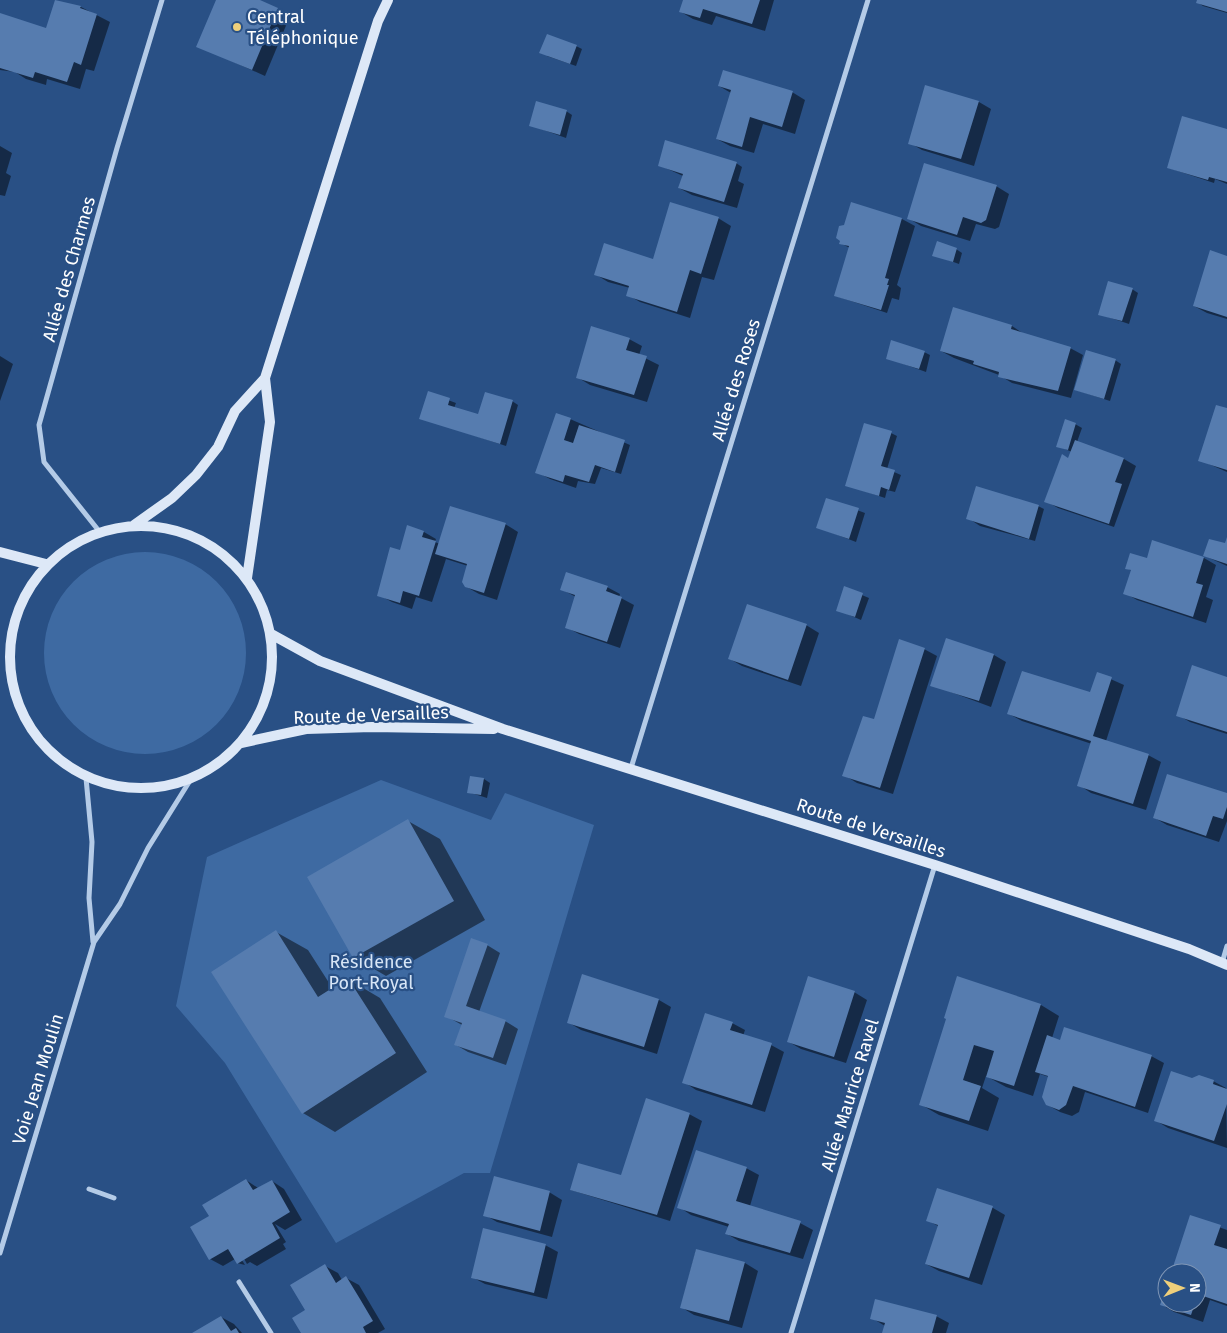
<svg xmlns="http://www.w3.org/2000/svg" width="1227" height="1333" font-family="'Fira Sans',sans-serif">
  <rect width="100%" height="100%" fill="#295085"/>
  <path fill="#3e6aa2" d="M44 653a101 101 0 1 1 202 0a101 101 0 1 1-202 0Z
    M 381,780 L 491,820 L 505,793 L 594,825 L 490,1173 L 464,1173 L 336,1243 L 225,1063 L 176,1006 L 207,857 Z"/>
  <path fill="#0007" d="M 217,0 L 256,0 L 290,16 L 265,76 L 198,46 Z
    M 684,0 L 774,0 L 765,31 L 716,16 L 712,25 L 693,19 L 681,12 Z
    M 1198,0 L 1227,0 L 1227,13 L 1203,6 L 1197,2 Z
    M 56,1 L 81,7 L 110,22 L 94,71 L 86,69 L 80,89 L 47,79 L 46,85 L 26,79 L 15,72 L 0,70 L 0,15 L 47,29 Z
    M 576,46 L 582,49 L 576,66 L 547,56 Z
    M 719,86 L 792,92 L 805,100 L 795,134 L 763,124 L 754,153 L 730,146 L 717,139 L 731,93 Z
    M 926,87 L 979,102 L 991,109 L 974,166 L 922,150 L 910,143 Z
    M 566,111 L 572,115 L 566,138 L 530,125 Z
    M 1227,130 L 1227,184 L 1215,179 L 1214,183 L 1169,168 Z
    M 0,146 L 12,153 L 6,173 L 11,176 L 5,196 L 0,195 Z
    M 736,163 L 742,167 L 738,181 L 744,184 L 737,208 L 692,195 L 679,188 L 683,176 L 659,165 Z
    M 996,186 L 1009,194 L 999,227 L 995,229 L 976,224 L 970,241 L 921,226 L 908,218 Z
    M 851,204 L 902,219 L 915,226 L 897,285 L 901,288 L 899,300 L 892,298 L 887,313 L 836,296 L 850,248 L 840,243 Z
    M 718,218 L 731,226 L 714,280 L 702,277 L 690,318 L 640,302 L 628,295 L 630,288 L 608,282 L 595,274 L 654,260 Z
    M 956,249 L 962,253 L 959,264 L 934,255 Z
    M 1227,257 L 1227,319 L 1207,313 L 1194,306 Z
    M 1132,289 L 1138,293 L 1129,324 L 1099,314 Z
    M 954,309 L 1012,326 L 1024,334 L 1070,348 L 1083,355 L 1071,398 L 1012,383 L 999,375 L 954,358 L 941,351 Z
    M 629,339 L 642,346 L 639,355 L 659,365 L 647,402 L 590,385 L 577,377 Z
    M 924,352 L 930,355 L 926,372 L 887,358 Z
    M 0,356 L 13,364 L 0,401 Z
    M 1115,360 L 1121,364 L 1110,401 L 1076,390 Z
    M 429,393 L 456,403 L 454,408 L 479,415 L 512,401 L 518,405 L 506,446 L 421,418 Z
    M 1227,409 L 1227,472 L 1200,460 Z
    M 570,419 L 630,445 L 621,474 L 601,468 L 595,484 L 578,481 L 576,488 L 550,479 L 537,472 Z
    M 1075,424 L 1082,428 L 1077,442 L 1124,459 L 1136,466 L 1114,527 L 1058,508 L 1046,501 L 1072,452 L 1058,446 Z
    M 891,433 L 897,436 L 887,469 L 901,475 L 895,492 L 887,490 L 885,498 L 846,485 Z
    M 827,499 L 865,513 L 856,542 L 817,527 Z
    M 1038,506 L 1044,509 L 1035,541 L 980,526 L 968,518 Z
    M 505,524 L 518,532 L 497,600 L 479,594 L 465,586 L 468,566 L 446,559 L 432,602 L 416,597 L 412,609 L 392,602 L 379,595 L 401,551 L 408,527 L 424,532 L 436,539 L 435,542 L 440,544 Z
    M 1227,540 L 1227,566 L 1205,556 L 1226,545 Z
    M 1204,558 L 1216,565 L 1206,597 L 1213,600 L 1206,623 L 1137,600 L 1125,593 L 1132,571 L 1127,568 L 1148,560 Z
    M 607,587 L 620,594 L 619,597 L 634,605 L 620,648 L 579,634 L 566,627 L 576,597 L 561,589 Z
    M 845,588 L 869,598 L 861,620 L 838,610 Z
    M 806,625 L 819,633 L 801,686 L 742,666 L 730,659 Z
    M 924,649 L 937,656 L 893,794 L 857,783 L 844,775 L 875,721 Z
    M 994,655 L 1006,662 L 991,707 L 932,685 Z
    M 1097,673 L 1124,685 L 1106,741 L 1148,755 L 1161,762 L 1146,810 L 1091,793 L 1079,785 L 1092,744 L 1022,721 L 1009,714 L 1091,694 Z
    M 1227,678 L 1227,734 L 1190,722 L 1178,715 Z
    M 484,779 L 490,783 L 487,798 L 468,792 Z
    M 1227,794 L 1227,821 L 1219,842 L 1167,825 L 1155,818 Z
    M 408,821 L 440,839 L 485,920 L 386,976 L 354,957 Z
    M 276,932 L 308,950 L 333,989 L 348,979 L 380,998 L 427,1072 L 335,1132 L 303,1113 Z
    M 487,945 L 500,953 L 479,1012 L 505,1021 L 518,1029 L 506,1065 L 468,1052 L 456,1045 L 462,1025 L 446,1016 Z
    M 583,976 L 659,1000 L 671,1007 L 657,1054 L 581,1030 L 568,1022 Z
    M 958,978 L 1041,1005 L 1059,1016 L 1052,1038 L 1061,1042 L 1151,1056 L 1164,1063 L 1148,1113 L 1085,1092 L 1079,1112 L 1072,1116 L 1060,1112 L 1046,1104 L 1049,1077 L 1040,1074 L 1033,1096 L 1006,1087 L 986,1076 L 982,1088 L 999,1098 L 988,1131 L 939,1115 L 920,1104 L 948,1019 Z
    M 854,992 L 867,1000 L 846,1063 L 801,1049 L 789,1042 Z
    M 732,1023 L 745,1030 L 743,1036 L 771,1045 L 784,1052 L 765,1112 L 696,1090 L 684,1082 Z
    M 1192,1079 L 1213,1081 L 1226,1088 L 1227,1148 L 1168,1128 L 1155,1120 Z
    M 689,1114 L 702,1121 L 670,1221 L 571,1190 L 622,1176 Z
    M 746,1168 L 759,1175 L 750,1206 L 800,1223 L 813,1230 L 803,1259 L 739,1241 L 727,1234 L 729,1227 L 691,1215 L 679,1207 Z
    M 246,1180 L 258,1188 L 272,1181 L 284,1189 L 302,1220 L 285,1230 L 275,1224 L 286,1242 L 283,1244 L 286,1249 L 257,1266 L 250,1262 L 247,1264 L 242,1255 L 240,1257 L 245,1265 L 237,1263 L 235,1259 L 223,1266 L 210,1259 L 211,1217 Z
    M 938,1189 L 993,1208 L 1005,1215 L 982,1285 L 939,1271 L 926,1264 L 938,1226 L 927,1220 Z
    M 549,1192 L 562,1200 L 552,1237 L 497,1222 L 485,1215 Z
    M 1191,1217 L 1227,1230 L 1227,1306 L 1210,1300 L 1203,1322 L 1174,1312 L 1161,1304 L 1167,1287 L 1167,1303 L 1197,1303 L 1197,1273 L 1172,1273 Z
    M 545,1245 L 558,1252 L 547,1299 L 485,1284 L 472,1277 Z
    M 696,1250 L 745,1263 L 758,1271 L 742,1328 L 694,1315 L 681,1307 Z
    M 325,1266 L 338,1273 L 342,1280 L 346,1278 L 359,1285 L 385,1329 L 378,1333 L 302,1333 L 308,1310 Z
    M 936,1316 L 949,1323 L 946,1333 L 883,1333 L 885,1326 L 872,1318 Z
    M 221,1317 L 234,1324 L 242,1333 L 195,1333 Z"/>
  <path fill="#567caf" d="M 55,0 L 81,6 L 80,8 L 97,14 L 81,65 L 74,62 L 67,82 L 35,72 L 33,78 L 0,68 L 0,13 L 46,28 Z
    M 216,0 L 260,0 L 278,8 L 252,70 L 196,47 Z
    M 683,0 L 760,0 L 752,24 L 703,9 L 700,18 L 679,12 Z
    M 1197,0 L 1227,0 L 1227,12 L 1196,3 Z
    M 547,34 L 577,45 L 570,64 L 539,53 Z
    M 723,70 L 793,91 L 782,127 L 750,117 L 742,147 L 716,139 L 731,90 L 718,86 Z
    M 925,85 L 979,101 L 961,159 L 908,144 Z
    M 536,101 L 567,110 L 560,135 L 529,126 Z
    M 1182,116 L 1227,129 L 1227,182 L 1209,177 L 1208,180 L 1167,168 Z
    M 665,140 L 737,162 L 724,202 L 678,188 L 683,174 L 658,166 Z
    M 924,163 L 997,185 L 986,220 L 981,223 L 963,217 L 957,235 L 907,219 Z
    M 670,202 L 719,217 L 701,274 L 690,270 L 677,312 L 626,296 L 629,286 L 594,275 L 604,243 L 653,259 Z
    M 851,202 L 902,218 L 885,278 L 889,279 L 887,285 L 889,285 L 881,310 L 834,296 L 849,246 L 839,244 L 840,241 L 836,238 L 839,226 L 844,225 Z
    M 937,241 L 957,248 L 953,262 L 932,256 Z
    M 1210,250 L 1227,256 L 1227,317 L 1193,306 Z
    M 1108,281 L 1133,288 L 1122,321 L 1098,315 Z
    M 953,307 L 1012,325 L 1011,329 L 1071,347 L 1058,391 L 998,377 L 999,372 L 973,364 L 974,361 L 940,351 Z
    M 591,326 L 630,338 L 626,350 L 647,356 L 634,395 L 576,378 Z
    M 891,340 L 925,351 L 919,369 L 886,359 Z
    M 1086,350 L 1116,359 L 1104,399 L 1074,390 Z
    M 428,391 L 450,398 L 448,405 L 478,414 L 485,392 L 513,400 L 500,444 L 419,419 Z
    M 1216,405 L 1227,408 L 1227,470 L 1198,461 Z
    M 556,413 L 571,418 L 564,440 L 573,443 L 579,425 L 625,440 L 615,472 L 595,465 L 589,482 L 565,475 L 563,482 L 535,473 Z
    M 1065,419 L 1076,423 L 1068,450 L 1056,447 Z
    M 864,423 L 892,431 L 881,466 L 895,470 L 889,490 L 881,487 L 879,496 L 845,486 Z
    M 1075,440 L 1124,458 L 1115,482 L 1122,484 L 1109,524 L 1044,502 L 1062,454 L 1068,458 Z
    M 976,486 L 1039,505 L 1029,539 L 966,519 Z
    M 826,498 L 859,508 L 849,539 L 816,528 Z
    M 450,506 L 506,523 L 484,593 L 465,587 L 462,582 L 467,564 L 435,554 Z
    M 407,525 L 424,531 L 422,537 L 436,541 L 419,596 L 403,591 L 400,603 L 377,596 L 390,547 L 400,550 Z
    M 1227,537 L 1227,564 L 1203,556 L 1209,539 L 1225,543 Z
    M 1152,540 L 1204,557 L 1196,583 L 1203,585 L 1193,617 L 1123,594 L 1131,570 L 1125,569 L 1130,553 L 1147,558 Z
    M 566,572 L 608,586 L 606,591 L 622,597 L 607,642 L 565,628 L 575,595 L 560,590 Z
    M 844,586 L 863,593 L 855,617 L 836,611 Z
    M 747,604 L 807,624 L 788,680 L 728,659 Z
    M 946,638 L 994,654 L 979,701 L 930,686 Z
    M 899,639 L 925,648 L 880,788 L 842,776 L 863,716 L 874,719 Z
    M 1192,665 L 1227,677 L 1227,732 L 1176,716 Z
    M 1022,671 L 1090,692 L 1097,672 L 1112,677 L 1093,736 L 1149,754 L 1133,804 L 1077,786 L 1091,741 L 1007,714 Z
    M 1167,774 L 1227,793 L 1227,807 L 1223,819 L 1213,816 L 1206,836 L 1153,818 Z
    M 470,776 L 484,778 L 481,795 L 467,793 Z
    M 408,819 L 454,901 L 353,958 L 307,877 Z
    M 276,930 L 318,997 L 348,978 L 396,1053 L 302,1114 L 211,972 Z
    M 471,938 L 488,944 L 466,1006 L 506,1020 L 493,1058 L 454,1045 L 462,1023 L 444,1017 Z
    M 582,974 L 659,999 L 644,1047 L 567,1023 Z
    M 808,976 L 855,991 L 834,1057 L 787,1042 Z
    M 957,976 L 1041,1004 L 1014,1086 L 986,1077 L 994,1051 L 974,1045 L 963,1080 L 981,1086 L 969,1121 L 919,1105 L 946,1019 L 944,1018 Z
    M 705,1013 L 733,1022 L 730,1030 L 772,1043 L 752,1105 L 682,1083 Z
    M 1064,1027 L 1152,1055 L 1135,1107 L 1073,1086 L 1066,1105 L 1059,1110 L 1046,1105 L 1042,1097 L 1048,1076 L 1035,1072 L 1047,1035 L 1060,1040 Z
    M 1171,1071 L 1192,1078 L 1199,1075 L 1214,1080 L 1213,1084 L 1227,1089 L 1227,1104 L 1214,1141 L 1154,1121 Z
    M 646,1098 L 690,1113 L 657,1215 L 570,1190 L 578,1163 L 621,1175 Z
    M 696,1150 L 747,1167 L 736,1201 L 801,1221 L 790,1253 L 725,1234 L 729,1224 L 677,1208 Z
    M 494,1176 L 550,1191 L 540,1231 L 483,1216 Z
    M 246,1179 L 253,1190 L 272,1180 L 290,1212 L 272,1223 L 280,1238 L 237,1264 L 228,1249 L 209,1260 L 190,1227 L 209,1216 L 202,1205 Z
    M 937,1188 L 993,1206 L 969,1278 L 925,1264 L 938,1225 L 926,1221 Z
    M 1190,1215 L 1221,1225 L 1214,1245 L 1227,1249 L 1227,1304 L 1197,1294 L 1197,1273 L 1171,1273 Z
    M 483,1228 L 546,1244 L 534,1293 L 471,1278 Z
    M 696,1249 L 745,1262 L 729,1321 L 680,1308 Z
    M 325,1264 L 336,1283 L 346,1276 L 360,1299 L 373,1321 L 363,1327 L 366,1333 L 301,1333 L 292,1318 L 305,1310 L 290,1285 Z
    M 1167,1285 L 1167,1303 L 1195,1303 L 1191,1315 L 1160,1305 Z
    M 875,1299 L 937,1315 L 932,1333 L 882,1333 L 885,1323 L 870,1319 Z
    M 221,1316 L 231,1331 L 236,1328 L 239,1333 L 192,1333 Z"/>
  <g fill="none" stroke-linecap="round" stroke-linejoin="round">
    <path stroke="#b4cbe7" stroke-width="5" d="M 99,531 L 44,462 L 39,425 L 117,148 L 162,0
      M 631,768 L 868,0
      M 86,778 L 92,842 L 89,898 L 93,942
      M 1222,963 L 1227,946
      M 89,1189 L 114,1198
      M 0,1253 L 94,942 L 120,904 L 148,848 L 191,779
      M 239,1282 L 271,1333
      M 791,1333 L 935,865"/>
    <path stroke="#dde8f7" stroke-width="10" d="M 134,525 L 172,498 L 196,475 L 218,447 L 235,411 L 265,378 L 378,21 L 388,0
      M10 657a131 131 0 1 1 262 0a131 131 0 1 1-262 0Z
      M 0,552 L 46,564
      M 247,578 L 270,422 L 265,378
      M 271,634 L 320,661 L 503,729 L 935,865 L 1189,949 L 1227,965
      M 241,743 L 306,729 L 372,727 L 494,729"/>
  </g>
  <circle fill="#eecf7b" stroke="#295085" stroke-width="2" cx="237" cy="27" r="5"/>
  <g text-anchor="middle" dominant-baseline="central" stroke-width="4.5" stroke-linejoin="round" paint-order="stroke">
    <g font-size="18" fill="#fff" stroke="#295085" text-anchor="start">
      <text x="247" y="17">Central<tspan x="247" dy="21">Téléphonique</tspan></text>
    </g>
    <g font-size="18" fill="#fff" stroke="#295085">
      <text transform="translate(69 269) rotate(-74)">Allée des Charmes</text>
      <text transform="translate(736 380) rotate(-73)">Allée des Roses</text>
      <text transform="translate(371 715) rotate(-2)">Route de Versailles</text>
      <text transform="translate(871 828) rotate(18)">Route de Versailles</text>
      <text transform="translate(38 1079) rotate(-73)">Voie Jean Moulin</text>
      <text transform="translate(850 1095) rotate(-73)">Allée Maurice Ravel</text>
    </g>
    <g font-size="18" fill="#d7e5f6" stroke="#295085">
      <text x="371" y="962">Résidence<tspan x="371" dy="21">Port-Royal</tspan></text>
    </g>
  </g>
  <g transform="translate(1182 1288) rotate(89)"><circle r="24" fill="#295085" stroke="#7f96b6"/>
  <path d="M0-4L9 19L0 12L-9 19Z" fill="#eecf7b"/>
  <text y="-8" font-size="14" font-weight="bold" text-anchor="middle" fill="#ffffff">N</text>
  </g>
</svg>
